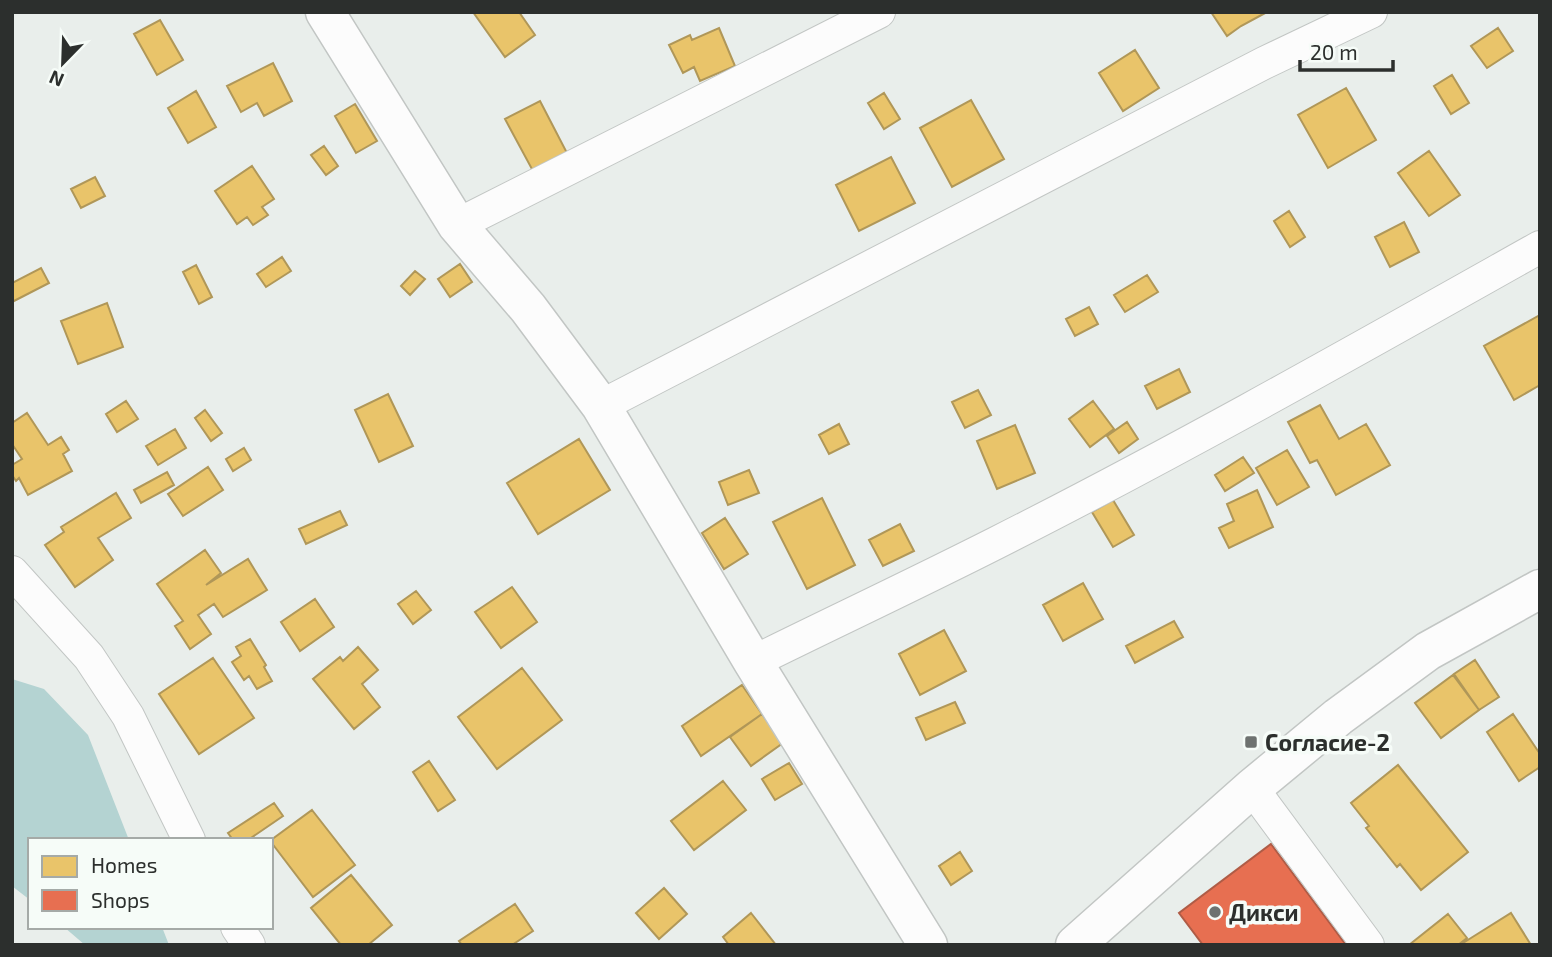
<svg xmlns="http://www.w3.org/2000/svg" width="1552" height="957" font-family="'Exo 2',sans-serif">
  <rect width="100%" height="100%" fill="#e9eeeb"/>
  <path fill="#b4d3d2" d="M 12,679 L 44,689 L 88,735 L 129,840 L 30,840 L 30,900 L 12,886 Z
    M 64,927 L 162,927 L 169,945 L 85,945 Z"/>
  <path fill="#e9c46a" stroke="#b09758" stroke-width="2" d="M 473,12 L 519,12 L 535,35 L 505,57 Z
    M 1211,12 L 1267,12 L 1241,26 L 1227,36 Z
    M 160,20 L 183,60 L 157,75 L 134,34 Z
    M 719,28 L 735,66 L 700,81 L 694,67 L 683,73 L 669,45 L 690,35 L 692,40 Z
    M 1498,28 L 1513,51 L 1487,68 L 1471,46 Z
    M 1135,50 L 1159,88 L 1123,111 L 1099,73 Z
    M 273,63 L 292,101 L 264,116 L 257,103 L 241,112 L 227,86 Z
    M 1452,75 L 1469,103 L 1451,114 L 1434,86 Z
    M 1346,88 L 1376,140 L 1328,168 L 1298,115 Z
    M 196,91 L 216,127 L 188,143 L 168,108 Z
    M 884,93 L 900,119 L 884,129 L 868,103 Z
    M 971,100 L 1004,159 L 952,187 L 920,128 Z
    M 540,101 L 567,153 L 533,171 L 505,119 Z
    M 355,104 L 377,141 L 356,153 L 335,116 Z
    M 324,146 L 338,166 L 326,175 L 311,155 Z
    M 1429,151 L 1460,195 L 1429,216 L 1398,173 Z
    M 891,157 L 915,203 L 859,231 L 836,185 Z
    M 252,166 L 274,199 L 262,207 L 268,215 L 253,225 L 247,217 L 237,224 L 215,191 Z
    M 95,177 L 105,196 L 81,208 L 71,189 Z
    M 1289,211 L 1305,237 L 1290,247 L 1274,221 Z
    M 1404,222 L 1419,252 L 1390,267 L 1375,237 Z
    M 282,257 L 291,271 L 266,287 L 257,274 Z
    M 460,264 L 472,282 L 450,297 L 438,279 Z
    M 196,265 L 212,297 L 199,304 L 183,272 Z
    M 41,268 L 49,283 L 12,302 L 12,283 Z
    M 415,271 L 425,279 L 410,295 L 401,286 Z
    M 1147,275 L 1158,292 L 1125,312 L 1114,295 Z
    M 107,303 L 123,347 L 78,364 L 61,321 Z
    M 1089,307 L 1098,324 L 1075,336 L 1066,319 Z
    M 1540,315 L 1540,385 L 1514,400 L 1484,346 Z
    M 1179,369 L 1190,392 L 1157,409 L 1145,386 Z
    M 978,390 L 991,415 L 965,428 L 952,402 Z
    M 388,394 L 413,446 L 379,462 L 355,410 Z
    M 126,401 L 138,419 L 117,432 L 106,414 Z
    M 1093,401 L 1114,429 L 1090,447 L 1069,419 Z
    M 1320,405 L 1339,439 L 1366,424 L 1390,465 L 1336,495 L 1317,460 L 1310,463 L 1288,422 Z
    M 205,410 L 222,433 L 211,441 L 195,418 Z
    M 27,413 L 48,445 L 61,437 L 69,450 L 63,454 L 72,471 L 28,495 L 19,478 L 16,481 L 12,475 L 12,465 L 22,459 L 12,444 L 12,423 Z
    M 1127,422 L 1138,439 L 1119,453 L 1107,436 Z
    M 839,424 L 849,444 L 829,454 L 819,435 Z
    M 1015,425 L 1035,473 L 997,489 L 977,441 Z
    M 175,429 L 186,448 L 158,465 L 146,446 Z
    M 579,439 L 610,490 L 538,534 L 507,483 Z
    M 244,448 L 251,460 L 233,471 L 226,459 Z
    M 1287,450 L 1309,487 L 1277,505 L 1256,468 Z
    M 1243,457 L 1254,473 L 1225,491 L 1215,475 Z
    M 208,467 L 223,490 L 183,516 L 168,494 Z
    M 749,470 L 759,493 L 728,505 L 719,482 Z
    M 167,472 L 174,485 L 141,503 L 134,490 Z
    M 1257,490 L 1273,527 L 1229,548 L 1219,528 L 1234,521 L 1227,504 Z
    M 116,493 L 131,518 L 98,538 L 113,560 L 75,587 L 45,545 L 64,532 L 61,527 Z
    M 822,498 L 855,565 L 807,589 L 773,522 Z
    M 1113,500 L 1134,535 L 1113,547 L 1092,512 Z
    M 340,511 L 347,525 L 306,544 L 299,529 Z
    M 725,518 L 748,554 L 724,569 L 702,533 Z
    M 900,524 L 914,551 L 883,566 L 869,540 Z
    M 205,550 L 221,573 L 206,585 L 248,559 L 267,590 L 223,617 L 214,604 L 198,615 L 211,634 L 190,649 L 175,626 L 183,621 L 157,584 Z
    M 1083,583 L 1103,619 L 1063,641 L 1043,605 Z
    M 512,587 L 537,622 L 501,648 L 475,612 Z
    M 416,591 L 431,610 L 413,624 L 398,604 Z
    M 315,599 L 334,627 L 300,651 L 281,622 Z
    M 1174,621 L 1183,637 L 1135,663 L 1126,646 Z
    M 944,630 L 966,671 L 920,695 L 899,654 Z
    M 250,639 L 266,665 L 264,667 L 272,681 L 257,689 L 249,676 L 244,680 L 232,662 L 241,656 L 236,647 Z
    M 358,647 L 378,670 L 362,684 L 380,707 L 354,729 L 313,679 L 340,657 L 343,661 Z
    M 213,658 L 254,718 L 199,754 L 159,694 Z
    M 1475,660 L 1499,697 L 1479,710 L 1454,674 Z
    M 522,668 L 562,720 L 497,769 L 458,717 Z
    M 1453,675 L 1479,710 L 1441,738 L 1415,703 Z
    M 742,685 L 762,714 L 701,756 L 682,726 Z
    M 955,702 L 965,723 L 926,740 L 916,718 Z
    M 762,714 L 783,743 L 751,766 L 730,737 Z
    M 1513,714 L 1540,754 L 1540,767 L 1519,781 L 1487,732 Z
    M 429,761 L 455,800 L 438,811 L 413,772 Z
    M 789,763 L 802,784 L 775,800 L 762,779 Z
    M 1398,765 L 1468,852 L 1421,890 L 1400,864 L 1397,867 L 1366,828 L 1369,826 L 1351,803 Z
    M 723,781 L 746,810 L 694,850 L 671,821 Z
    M 274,803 L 283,816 L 248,840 L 233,840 L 228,833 Z
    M 312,810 L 355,865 L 313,897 L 271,842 L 271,840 Z
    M 960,852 L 972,871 L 951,885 L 939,866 Z
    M 351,875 L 392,925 L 368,945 L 341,945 L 311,908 Z
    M 664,888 L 687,914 L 659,939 L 636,913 Z
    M 515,904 L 533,931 L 512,945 L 462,945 L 459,941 Z
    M 751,913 L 776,945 L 729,945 L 723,937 Z
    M 1511,913 L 1531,945 L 1464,945 L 1463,943 Z
    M 1448,914 L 1467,938 L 1458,945 L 1409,945 Z"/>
  <path fill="#e76f51" stroke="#af5c46" stroke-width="2" d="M 1271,844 L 1346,945 L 1203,945 L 1179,913 Z"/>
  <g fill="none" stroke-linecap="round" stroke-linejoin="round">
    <defs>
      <path id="minor" d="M 457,225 L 879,12
        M 601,406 L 1264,63 L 1371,12
        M 12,572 L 89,657 L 128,716 L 189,840
        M 753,662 C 834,622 915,584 996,543 C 1180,450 1360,348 1540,247
        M 1252,788 L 1368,945
        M 237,927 L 249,945"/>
      <path id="tertiary" d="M 325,12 L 457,225 L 528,308 L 601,406 L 753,662 L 928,945
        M 1075,945 L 1252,788 L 1338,717 L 1428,651 L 1540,589"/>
    </defs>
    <use href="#minor" stroke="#c2c6c4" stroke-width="34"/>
    <use href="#tertiary" stroke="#c2c6c4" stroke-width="41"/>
    <use href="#minor" stroke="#fcfcfc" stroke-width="32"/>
    <use href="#tertiary" stroke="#fcfcfc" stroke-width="38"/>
  </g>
  <g fill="#6e7270" stroke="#f6fcf8" stroke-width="2.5">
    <rect x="1244" y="735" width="14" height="14" rx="3.5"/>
    <circle cx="1215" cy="912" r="7"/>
  </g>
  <g text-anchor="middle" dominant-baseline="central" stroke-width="7" stroke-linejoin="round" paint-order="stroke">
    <g font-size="23" font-weight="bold" fill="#2c2f2d" stroke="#f6fcf8" text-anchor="start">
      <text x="1265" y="742">Согласие-2</text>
      <text x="1229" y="912">Дикси</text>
    </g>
  </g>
  <rect width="1552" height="957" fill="none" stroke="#2c2f2d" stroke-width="28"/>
  <rect x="28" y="838" width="245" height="91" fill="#f6fcf8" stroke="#a5aaa7" stroke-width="2"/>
  <rect x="42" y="856" width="35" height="21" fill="#e9c46a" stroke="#a5aaa7" stroke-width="2"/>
  <text x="91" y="873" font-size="21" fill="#2c2f2d">Homes</text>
  <rect x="42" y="890" width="35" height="21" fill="#e76f51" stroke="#a5aaa7" stroke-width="2"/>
  <text x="91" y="908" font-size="21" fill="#2c2f2d">Shops</text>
  <g transform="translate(63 63) rotate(203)" stroke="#f6fcf8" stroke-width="5" paint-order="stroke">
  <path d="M0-5L12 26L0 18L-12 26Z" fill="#2c2f2d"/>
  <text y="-10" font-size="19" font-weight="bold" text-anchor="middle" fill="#2c2f2d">N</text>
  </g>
  <path d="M1300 60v10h93v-10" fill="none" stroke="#2c2f2d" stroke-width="3.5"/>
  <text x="1310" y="60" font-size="21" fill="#2c2f2d" stroke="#f6fcf8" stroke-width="5" paint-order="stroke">20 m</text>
</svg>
